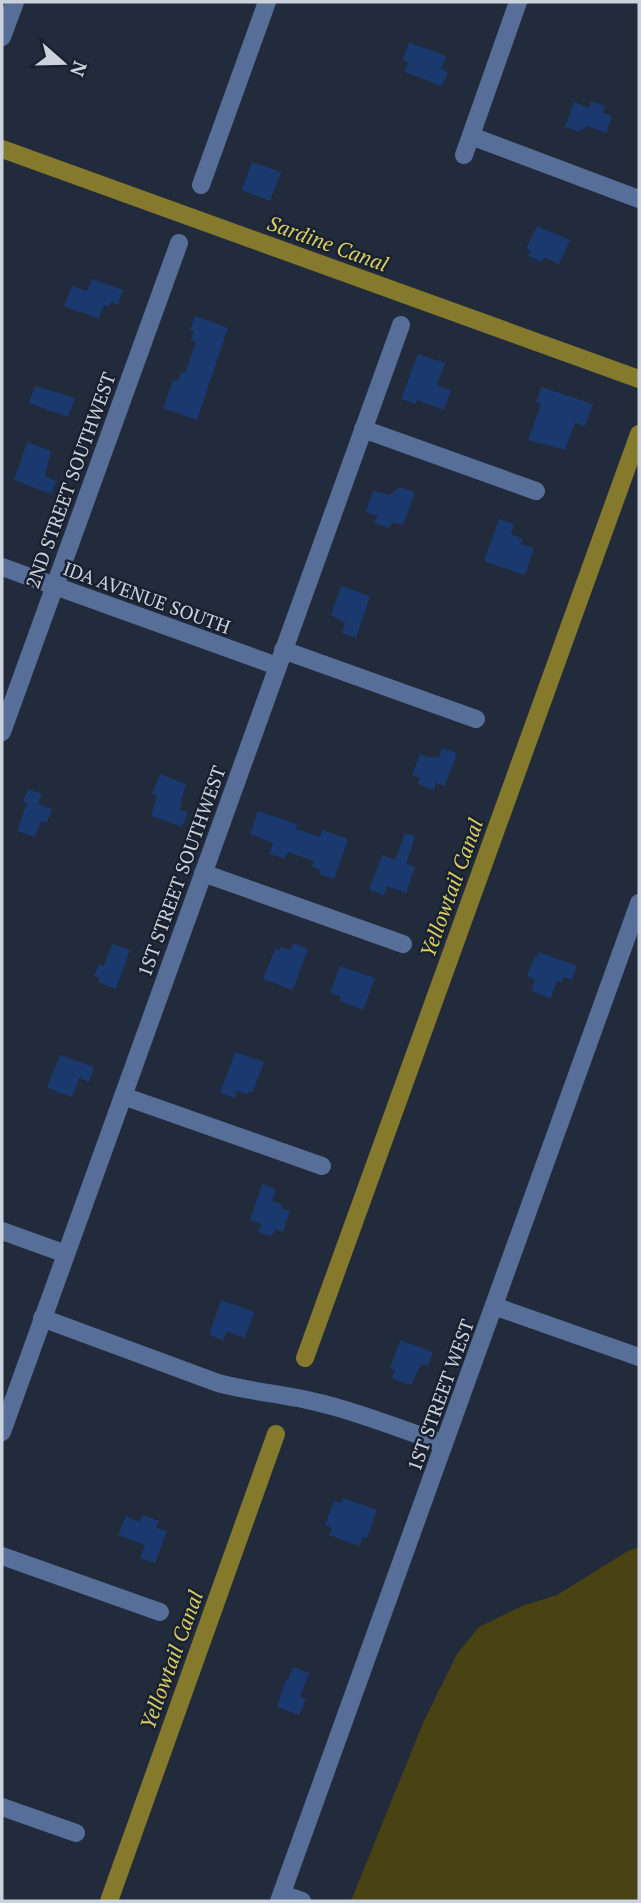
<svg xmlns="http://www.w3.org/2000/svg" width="641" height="1903" font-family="'PT Serif',serif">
  <rect width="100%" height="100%" fill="#222b3b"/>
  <path fill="#494314" d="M 639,1547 L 639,1901 L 351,1901 L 423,1723 L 457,1654 L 479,1627 L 522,1606 L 557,1595 L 628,1551 Z"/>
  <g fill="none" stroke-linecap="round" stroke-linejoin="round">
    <path stroke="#857a2b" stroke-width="18" d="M 2,149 L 639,379
      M 305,1358 L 639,434
      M 109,1901 L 276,1434"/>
  </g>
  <path fill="#1a396f" d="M 409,42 L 446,56 L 441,69 L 448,72 L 442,86 L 405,72 L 408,62 L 403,60 Z
    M 591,101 L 605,106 L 603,113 L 612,116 L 606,133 L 586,126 L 584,130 L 581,129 L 579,132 L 565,127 L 574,102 L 589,108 Z
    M 252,162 L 281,172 L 270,201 L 242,190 Z
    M 537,226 L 570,240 L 559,264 L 544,257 L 542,262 L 528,256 L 531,251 L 526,249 Z
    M 92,279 L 123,290 L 118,305 L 111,302 L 109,307 L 104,305 L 99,319 L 64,306 L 72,286 L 87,291 Z
    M 195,316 L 228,328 L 197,420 L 163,408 L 173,380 L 178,381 L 181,372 L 185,373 L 196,342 L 191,340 L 194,332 L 190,330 Z
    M 418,354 L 445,363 L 437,385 L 451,390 L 444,410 L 417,400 L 416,404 L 401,399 Z
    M 35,386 L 75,398 L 68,417 L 29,403 Z
    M 541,387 L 593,404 L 585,426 L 575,423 L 565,450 L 528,440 L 541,404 L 536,402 Z
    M 27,442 L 51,451 L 45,476 L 56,481 L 51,494 L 14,480 Z
    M 400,487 L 415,492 L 403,525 L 392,522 L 389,528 L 374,523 L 377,516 L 366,512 L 373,491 L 389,495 Z
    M 499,519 L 514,524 L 511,534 L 523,539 L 521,544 L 534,548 L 525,575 L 484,561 Z
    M 341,586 L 370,596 L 356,638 L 342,633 L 345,623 L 331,615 Z
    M 442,748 L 457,753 L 445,786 L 436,783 L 434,790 L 418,784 L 420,778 L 412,775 L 420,754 L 430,758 L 431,756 L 439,758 Z
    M 160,774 L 186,784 L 180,803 L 182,804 L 179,810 L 188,812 L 182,827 L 151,816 L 157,796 L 152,794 Z
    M 28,789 L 42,794 L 38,804 L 52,809 L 47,823 L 41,821 L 35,837 L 17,831 L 27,803 L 23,802 Z
    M 258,811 L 297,824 L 296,829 L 320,837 L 322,830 L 348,839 L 334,879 L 319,874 L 320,870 L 312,867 L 314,861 L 288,852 L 285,859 L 270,854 L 273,843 L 250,834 Z
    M 405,833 L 415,836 L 406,864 L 415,867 L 406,893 L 387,886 L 384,895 L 369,890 L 382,855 L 395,860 Z
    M 293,943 L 308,949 L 293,990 L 263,979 L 275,949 L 279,950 L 280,947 L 290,950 Z
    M 112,944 L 130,950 L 116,989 L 98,982 L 100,978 L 94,976 L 99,964 L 104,966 Z
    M 539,952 L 577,966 L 572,980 L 563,977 L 562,982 L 557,981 L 551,998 L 531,991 L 535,979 L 527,976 L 535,956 L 537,957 Z
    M 340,966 L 375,978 L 363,1010 L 340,1001 L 341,997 L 330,993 Z
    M 235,1052 L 264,1062 L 253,1092 L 249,1091 L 248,1094 L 237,1091 L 235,1098 L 220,1093 Z
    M 60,1055 L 94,1067 L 89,1082 L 79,1078 L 72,1097 L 47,1088 Z
    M 262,1184 L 276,1189 L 272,1201 L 282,1204 L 281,1208 L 290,1211 L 283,1232 L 275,1229 L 272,1236 L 258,1232 L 261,1224 L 250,1220 Z
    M 221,1300 L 254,1312 L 245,1338 L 227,1331 L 223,1340 L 209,1335 Z
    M 400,1340 L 433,1352 L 428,1366 L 421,1364 L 411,1385 L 392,1378 L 395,1370 L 390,1368 Z
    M 343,1498 L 377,1510 L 367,1538 L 363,1537 L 359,1546 L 329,1535 L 332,1528 L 325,1525 L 334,1501 L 341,1503 Z
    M 142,1515 L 159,1521 L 156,1528 L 167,1531 L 155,1563 L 140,1558 L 145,1545 L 118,1535 L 126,1516 L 140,1522 Z
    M 293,1667 L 309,1673 L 300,1697 L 306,1699 L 299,1715 L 277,1707 L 286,1679 L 288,1680 Z"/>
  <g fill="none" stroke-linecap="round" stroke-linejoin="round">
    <path stroke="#566e98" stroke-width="18" d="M 2,37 L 15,2
      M 471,136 L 639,199
      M 464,155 L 518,2
      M 201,185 L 267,2
      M 363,429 L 536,491
      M 2,567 L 277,666
      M 283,650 L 476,719
      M 2,732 L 179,243
      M 203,873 L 403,944
      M 123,1096 L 322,1166
      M 2,1231 L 66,1254
      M 494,1306 L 639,1357
      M 42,1318 L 218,1383 C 251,1392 286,1394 320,1403 C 362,1413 403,1430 444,1444
      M 2,1432 L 401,325
      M 2,1556 L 160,1612
      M 2,1807 L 76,1833
      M 282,1894 L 302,1901
      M 279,1901 L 639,903"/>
  </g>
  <g text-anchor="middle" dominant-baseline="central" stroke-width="5" stroke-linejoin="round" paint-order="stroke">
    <g font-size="19" fill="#ccd2dc" stroke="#182130">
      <text transform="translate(70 480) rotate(-70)">2ND STREET SOUTHWEST</text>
      <text transform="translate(147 597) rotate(20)">IDA AVENUE SOUTH</text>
      <text transform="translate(181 871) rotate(-70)">1ST STREET SOUTHWEST</text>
      <text transform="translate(440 1395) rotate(-70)">1ST STREET WEST</text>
    </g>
    <g font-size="21" font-style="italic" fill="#dacc60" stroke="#182130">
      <text transform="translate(328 243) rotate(20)">Sardine Canal</text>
      <text transform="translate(451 888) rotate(-70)">Yellowtail Canal</text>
      <text transform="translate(171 1660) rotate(-70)">Yellowtail Canal</text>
    </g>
  </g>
  <rect width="641" height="1903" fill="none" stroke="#ccd2dc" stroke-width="7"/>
  <g transform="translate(63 63) rotate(110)" stroke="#182130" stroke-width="5" paint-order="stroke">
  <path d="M0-5L12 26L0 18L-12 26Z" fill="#ccd2dc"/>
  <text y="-10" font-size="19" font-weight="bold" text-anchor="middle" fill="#ccd2dc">N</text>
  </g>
</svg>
